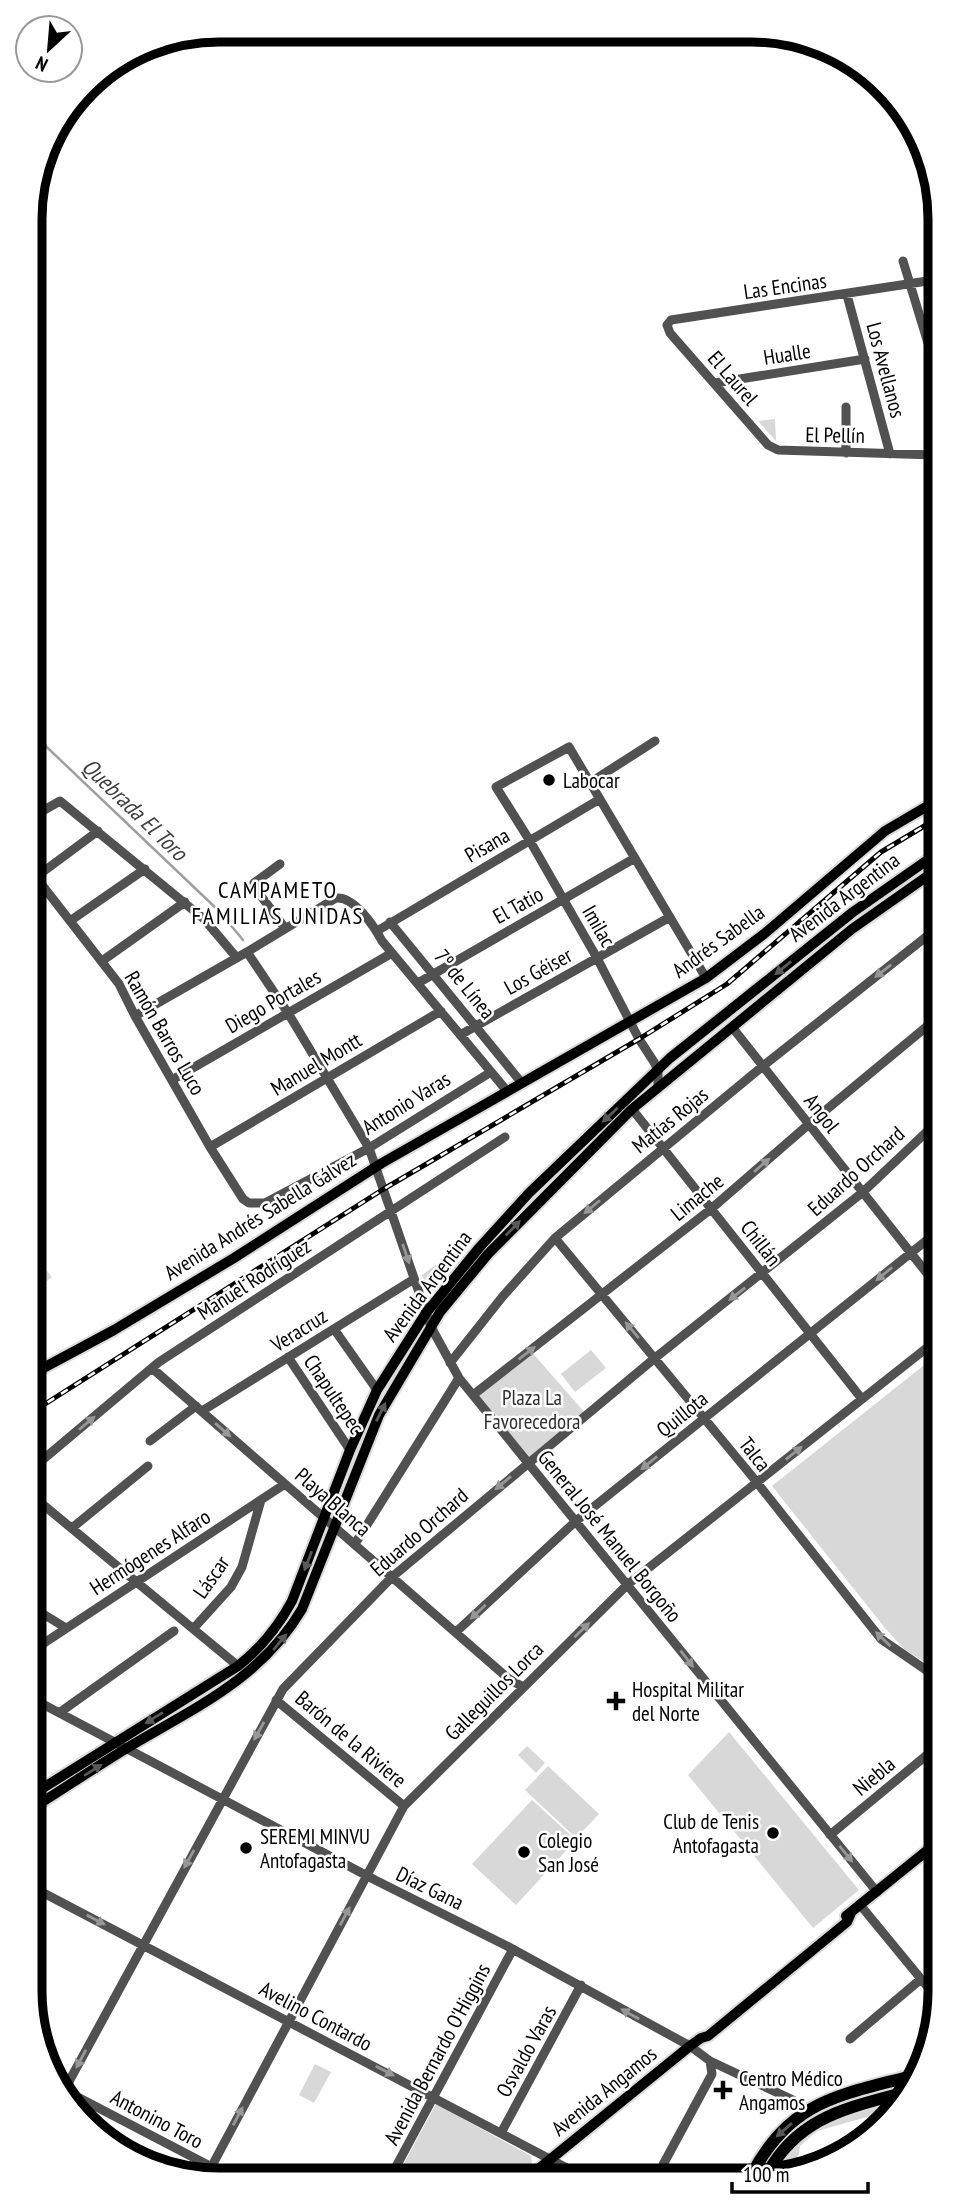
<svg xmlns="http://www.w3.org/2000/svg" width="970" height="2210" font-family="'PT Sans Narrow',sans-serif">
  <rect width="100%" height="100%" fill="#fff"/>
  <path fill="#d8d8d8" d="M 775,419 L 776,441 L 758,421 Z
    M 34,1255 L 52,1277 L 34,1291 Z
    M 445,1258 L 452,1266 L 432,1292 L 427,1292 L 422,1275 Z
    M 530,1350 L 586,1414 L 527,1462 L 473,1395 Z
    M 591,1350 L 606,1368 L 575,1392 L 561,1374 Z
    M 938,1354 L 939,1671 L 905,1650 L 885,1628 L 772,1486 Z
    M 729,1732 L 859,1890 L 813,1928 L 688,1775 Z
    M 527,1746 L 545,1763 L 536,1773 L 518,1755 Z
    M 548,1766 L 599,1814 L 576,1838 L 525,1790 Z
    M 532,1800 L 576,1840 L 516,1905 L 472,1864 Z
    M 315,2064 L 331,2072 L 314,2103 L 299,2095 Z
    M 903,2100 L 899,2108 L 817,2131 L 800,2146 L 799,2154 L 787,2174 L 771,2174 L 795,2139 L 840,2113 Z
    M 436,2104 L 531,2156 L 532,2163 L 518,2175 L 397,2176 Z"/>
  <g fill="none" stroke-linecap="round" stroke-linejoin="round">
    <path stroke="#9f9f9f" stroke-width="2.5" d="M 32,733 L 219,911 L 243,940"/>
    <defs>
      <path id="major" d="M 34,1373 L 114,1330 L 234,1258 L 382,1163 L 706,978 L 764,934 L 885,831 L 936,801
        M 35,1793 L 238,1666 C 261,1648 278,1627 292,1601 L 350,1450 L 377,1390 L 426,1313 L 479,1248 L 529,1193 L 670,1058 L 853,912 L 936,854
        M 36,1806 C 66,1787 96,1767 127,1748 C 194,1708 261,1679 302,1609 L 379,1415 L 440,1312 L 488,1254 L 632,1109 L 852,929 L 936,870
        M 846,1916 L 939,1841
        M 531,2175 L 690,2046 L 701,2038 L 708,2036 L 847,1922 L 851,1913"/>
      <path id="highway" d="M 752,2174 C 790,2101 839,2095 912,2076
        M 767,2174 C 799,2116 848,2108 906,2092"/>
    </defs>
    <use href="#major" stroke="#dbdbdb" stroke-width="14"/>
    <use href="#highway" stroke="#dbdbdb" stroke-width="16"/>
    <path stroke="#515151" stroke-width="9" d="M 903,261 L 934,363
      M 934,280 L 671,320 L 667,325 L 670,333 L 768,445 L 778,450 L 935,455
      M 847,295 L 890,454
      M 715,383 L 865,359
      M 846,407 L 846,453
      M 32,776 L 36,774
      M 591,782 L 655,741
      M 32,817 L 60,801 L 204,919 L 237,958
      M 280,864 L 254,883 L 255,888 L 285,928
      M 32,872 L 119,984 L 135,1016 L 210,1147 L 243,1199 L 249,1203 L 265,1203 L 369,1148 L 491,1072
      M 36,877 L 98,831
      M 70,921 L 145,869
      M 390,922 L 521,1082
      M 377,931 L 600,799
      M 247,952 L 288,1013 L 369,1148 L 431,1327 L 459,1378 L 877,1892
      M 102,961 L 185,902
      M 418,983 L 635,858
      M 135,1016 L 247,952 L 336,898 C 354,896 374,926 382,941 L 507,1091
      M 732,1027 L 937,1286
      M 460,1035 L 670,917
      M 172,1080 L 392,953
      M 658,1087 L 658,1070 L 654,1062 L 639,1039 L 597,958 L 530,841 L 496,787 L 569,747 L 706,978
      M 632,1109 L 862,1399
      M 210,1147 L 441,1011
      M 555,1238 L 751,1475 L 881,1639 L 939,1679
      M 334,1329 L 377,1390
      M 288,1357 L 350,1450
      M 450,1363 L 503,1296 L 555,1238 L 763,1066 L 936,929
      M 153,1369 L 509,1679 L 523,1687
      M 473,1395 L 711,1209 L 809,1124 L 937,1018
      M 202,1411 L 414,1279
      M 150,1441 L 196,1406
      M 34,1467 L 159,1362 L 505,1137
      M 35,1498 L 238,1666
      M 72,1528 L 148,1466
      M 355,1544 L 459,1378
      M 35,1609 L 66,1628
      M 193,1629 L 231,1587 L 242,1567 L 261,1500
      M 456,1632 L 576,1521 L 937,1232
      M 35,1649 L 285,1484
      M 35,1700 L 375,1880 L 507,1946 L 690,2046 L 710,2061 L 793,2100 L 803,2114
      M 276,1700 L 404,1806
      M 59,1713 L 174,1631
      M 830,1835 L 939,1745
      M 36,1889 L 580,2175
      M 861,1906 L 940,2002
      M 850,2039 L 921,1979
      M 66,2087 L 283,1689 L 392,1577 L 655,1358 L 863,1192 L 937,1122
      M 68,2092 L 229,2176
      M 501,2133 L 581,1985
      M 658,2174 L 712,2074 L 710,2061
      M 391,2176 L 513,1949
      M 206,2177 L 404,1806 L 627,1585 L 938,1339"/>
    <use href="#major" stroke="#000" stroke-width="10"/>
    <use href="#highway" stroke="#000" stroke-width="12"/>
    <defs>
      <path id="rail" d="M 34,1411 L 382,1190 L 639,1039 L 727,984 L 881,852 L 936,819"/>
    </defs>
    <use href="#rail" stroke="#000" stroke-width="5"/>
    <use href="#rail" stroke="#fff" stroke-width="2.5" stroke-dasharray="8" stroke-linecap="butt"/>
  </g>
  <defs><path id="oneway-solid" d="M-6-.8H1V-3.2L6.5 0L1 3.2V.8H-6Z" transform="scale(1.75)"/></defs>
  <g fill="#595959">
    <use href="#oneway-solid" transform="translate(783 968) rotate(141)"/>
    <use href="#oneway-solid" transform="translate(610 1115) rotate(137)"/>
    <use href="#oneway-solid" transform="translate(513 1228) rotate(-46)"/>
    <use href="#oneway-solid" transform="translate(381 1412) rotate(-63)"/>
    <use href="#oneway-solid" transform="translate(308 1561) rotate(111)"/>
    <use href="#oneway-solid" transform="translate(280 1642) rotate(-50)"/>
    <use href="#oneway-solid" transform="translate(154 1718) rotate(148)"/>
    <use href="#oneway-solid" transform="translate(93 1770) rotate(-32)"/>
    <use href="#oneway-solid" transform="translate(784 2130) rotate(139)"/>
  </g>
  <g fill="#979797">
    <use href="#oneway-solid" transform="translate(883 971) rotate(142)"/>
    <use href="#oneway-solid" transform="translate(762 1165) rotate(-41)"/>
    <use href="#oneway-solid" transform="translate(592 1207) rotate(140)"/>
    <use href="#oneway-solid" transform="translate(406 1254) rotate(71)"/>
    <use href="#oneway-solid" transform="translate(884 1274) rotate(141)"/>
    <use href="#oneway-solid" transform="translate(737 1294) rotate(142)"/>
    <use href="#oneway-solid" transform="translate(632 1330) rotate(-130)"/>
    <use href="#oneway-solid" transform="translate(527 1353) rotate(-38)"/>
    <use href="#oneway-solid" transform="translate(87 1423) rotate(-40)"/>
    <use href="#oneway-solid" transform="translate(223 1430) rotate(41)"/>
    <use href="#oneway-solid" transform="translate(794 1453) rotate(-39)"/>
    <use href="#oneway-solid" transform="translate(649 1463) rotate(141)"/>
    <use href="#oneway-solid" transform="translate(503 1483) rotate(140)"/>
    <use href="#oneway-solid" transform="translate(478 1612) rotate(137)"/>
    <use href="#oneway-solid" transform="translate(582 1630) rotate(-44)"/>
    <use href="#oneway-solid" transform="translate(883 1639) rotate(-136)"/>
    <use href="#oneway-solid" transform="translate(687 1659) rotate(52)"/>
    <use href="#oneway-solid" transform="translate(259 1731) rotate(119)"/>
    <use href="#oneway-solid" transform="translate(846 1854) rotate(51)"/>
    <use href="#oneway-solid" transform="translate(189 1859) rotate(119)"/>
    <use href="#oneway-solid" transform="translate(345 1916) rotate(-62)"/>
    <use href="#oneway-solid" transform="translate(96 1920) rotate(28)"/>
    <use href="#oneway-solid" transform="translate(630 2014) rotate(-151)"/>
    <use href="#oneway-solid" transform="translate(81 2059) rotate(118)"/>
    <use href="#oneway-solid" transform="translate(385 2071) rotate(28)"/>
    <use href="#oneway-solid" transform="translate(238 2116) rotate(-62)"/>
  </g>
  <g fill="#000" stroke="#fff" stroke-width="2.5">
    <circle cx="549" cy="780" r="7"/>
    <path d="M612.5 1690.5h7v7h7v7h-7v7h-7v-7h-7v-7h7z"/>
    <circle cx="773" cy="1833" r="7"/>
    <circle cx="246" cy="1848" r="7"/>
    <circle cx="524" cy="1852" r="7"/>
    <path d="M719.5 2079.5h7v7h7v7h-7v7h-7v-7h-7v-7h7z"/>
  </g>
  <g text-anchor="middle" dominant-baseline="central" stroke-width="5" stroke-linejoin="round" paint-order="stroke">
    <g font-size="21" fill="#000" stroke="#fff">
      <text transform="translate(785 286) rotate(-8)">Las Encinas</text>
      <text transform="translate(787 354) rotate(-9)">Hualle</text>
      <text transform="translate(886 370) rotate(75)">Los Avellanos</text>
      <text transform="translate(733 378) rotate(49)">El Laurel</text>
      <text transform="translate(835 435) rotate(1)">El Pellín</text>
      <text transform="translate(487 845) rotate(-30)">Pisana</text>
      <text transform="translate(844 897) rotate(-37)">Avenida Argentina</text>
      <text transform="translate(518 905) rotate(-29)">El Tatio</text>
      <text transform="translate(599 926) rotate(60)">Imilac</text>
      <text transform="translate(718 941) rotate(-36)">Andrés Sabella</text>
      <text transform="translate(538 971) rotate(-29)">Los Géiser</text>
      <text transform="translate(465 984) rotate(51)">7º de Línea</text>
      <text transform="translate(273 1001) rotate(-30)">Diego Portales</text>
      <text transform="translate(165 1033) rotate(60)">Ramón Barros Luco</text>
      <text transform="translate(316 1064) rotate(-31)">Manuel Montt</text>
      <text transform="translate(406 1103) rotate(-32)">Antonio Varas</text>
      <text transform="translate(822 1113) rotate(52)">Angol</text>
      <text transform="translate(670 1120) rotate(-39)">Matías Rojas</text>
      <text transform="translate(856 1171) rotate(-42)">Eduardo Orchard</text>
      <text transform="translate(697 1197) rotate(-39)">Limache</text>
      <text transform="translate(260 1216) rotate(-32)">Avenida Andrés Sabella Gálvez</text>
      <text transform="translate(761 1243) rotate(52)">Chillán</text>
      <text transform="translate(254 1279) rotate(-33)">Manuel Rodríguez</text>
      <text transform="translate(427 1286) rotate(-53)">Avenida Argentina</text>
      <text transform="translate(299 1330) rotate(-32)">Veracruz</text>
      <text transform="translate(334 1394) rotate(56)">Chapultepec</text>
      <text transform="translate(682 1414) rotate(-39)">Quillota</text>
      <text transform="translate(755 1454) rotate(52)">Talca</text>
      <text transform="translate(333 1502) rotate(41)">Playa Blanca</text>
      <text transform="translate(419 1532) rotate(-41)">Eduardo Orchard</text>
      <text transform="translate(610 1536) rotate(51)">General José Manuel Borgoño</text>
      <text transform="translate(150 1552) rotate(-33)">Hermógenes Alfaro</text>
      <text transform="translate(211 1577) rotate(-55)">Láscar</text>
      <text transform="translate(494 1691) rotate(-45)">Galleguillos Lorca</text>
      <text transform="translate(351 1739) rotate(40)">Barón de la Riviere</text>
      <text transform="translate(874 1776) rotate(-40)">Niebla</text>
      <text transform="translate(430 1888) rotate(26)">Díaz Gana</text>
      <text transform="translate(316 2016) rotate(28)">Avelino Contardo</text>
      <text transform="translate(526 2051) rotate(-61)">Osvaldo Varas</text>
      <text transform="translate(437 2054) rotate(-62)">Avenida Bernardo O'Higgins</text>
      <text transform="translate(604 2091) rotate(-39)">Avenida Angamos</text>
      <text transform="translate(157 2119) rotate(28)">Antonino Toro</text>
    </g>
    <g font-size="21" fill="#000" stroke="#fff" text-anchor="start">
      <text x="563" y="780">Labocar</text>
      <text x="632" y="1689">Hospital Militar<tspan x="632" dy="24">del Norte</tspan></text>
      <text x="759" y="1821" text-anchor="end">Club de Tenis<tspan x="759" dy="24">Antofagasta</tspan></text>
      <text x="260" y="1836">SEREMI MINVU<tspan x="260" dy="24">Antofagasta</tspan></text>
      <text x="538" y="1840">Colegio<tspan x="538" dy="24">San José</tspan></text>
      <text x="739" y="2078">Centro Médico<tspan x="739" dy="24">Angamos</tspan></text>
    </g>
    <g font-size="21" fill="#2f2f2f" stroke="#fff">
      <text x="532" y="1397">Plaza La<tspan x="532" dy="24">Favorecedora</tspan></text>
    </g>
    <g font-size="23" font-style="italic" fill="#404040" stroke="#fff">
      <text transform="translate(135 809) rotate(44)">Quebrada El Toro</text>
    </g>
    <g font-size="23" letter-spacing="2" fill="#000" stroke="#fff">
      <text x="278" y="889">CAMPAMETO<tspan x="278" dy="26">FAMILIAS UNIDAS</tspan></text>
    </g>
  </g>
  <path d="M0 0H970V2210H0ZM219 42H751A177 177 0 0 1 928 219V1991A177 177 0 0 1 751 2168H219A177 177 0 0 1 42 1991V219A177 177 0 0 1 219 42Z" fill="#fff" fill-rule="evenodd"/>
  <path fill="none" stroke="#000" stroke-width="9" d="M219 42H751A177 177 0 0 1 928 219V1991A177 177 0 0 1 751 2168H219A177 177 0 0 1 42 1991V219A177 177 0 0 1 219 42Z"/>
  <g transform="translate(49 49) rotate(206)"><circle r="33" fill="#ffffff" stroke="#999999" stroke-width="2"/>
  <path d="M0-5L12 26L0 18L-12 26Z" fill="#000000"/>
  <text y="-10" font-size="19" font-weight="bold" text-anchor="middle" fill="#000000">N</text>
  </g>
  <path d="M732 2182v10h136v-10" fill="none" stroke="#000000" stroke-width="3.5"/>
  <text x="743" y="2182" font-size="21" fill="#000000" stroke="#ffffff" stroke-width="5" paint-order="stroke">100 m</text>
</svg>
